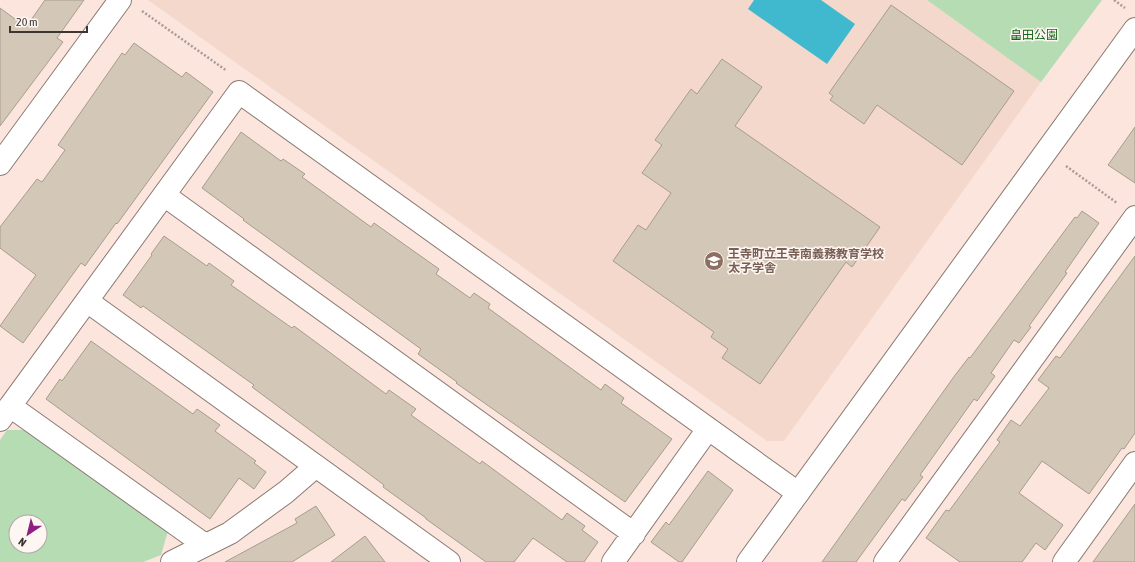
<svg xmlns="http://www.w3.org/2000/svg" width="1135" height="562" font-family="'Asap Condensed','Noto Sans JP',sans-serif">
  <rect width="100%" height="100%" fill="#fbe5dd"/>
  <path fill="#f4d8cc" d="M 148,0 L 927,0 L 1041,82 L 784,441 L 767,441 Z"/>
  <path fill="#b5dcb3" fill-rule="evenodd" d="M 927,0 L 1102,0 L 1041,82 Z
    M 7,430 L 27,430 L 168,531 L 161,555 L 143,562 L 0,562 L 0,440 ZM 16,522 L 40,522 L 40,546 L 16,546 Z"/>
  <path fill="#40b9ce" d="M 754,0 L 821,0 L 855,24 L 827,64 L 748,9 Z"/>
  <path fill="#d3c7b7" stroke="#a89c8d" d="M 45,0 L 84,0 L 57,38 L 63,42 L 0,126 L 0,8 L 26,27 Z
    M 891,5 L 1014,91 L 962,165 L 877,105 L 864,124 L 830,100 L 833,96 L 829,93 Z
    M 134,43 L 182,77 L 186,72 L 213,92 L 117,224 L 116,223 L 85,266 L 81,263 L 23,343 L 0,326 L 36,275 L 0,248 L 0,227 L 37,179 L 42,182 L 65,150 L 58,145 L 122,53 L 125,55 Z
    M 722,59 L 762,87 L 735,126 L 880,227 L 852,267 L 846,262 L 760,384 L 722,358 L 728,349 L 711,337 L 714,332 L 613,261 L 638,225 L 646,230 L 671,193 L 642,173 L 662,145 L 655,140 L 691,89 L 697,94 Z
    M 1135,127 L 1135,183 L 1108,165 Z
    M 241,132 L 281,161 L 283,159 L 305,174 L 302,177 L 371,227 L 374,223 L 439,269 L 436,274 L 470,298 L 474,293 L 490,304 L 488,308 L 601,390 L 605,384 L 624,398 L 621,403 L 672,439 L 625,502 L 456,383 L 457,382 L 418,354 L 421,349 L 243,220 L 244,219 L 202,188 Z
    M 1082,211 L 1099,223 L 1065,272 L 1067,273 L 1029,326 L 1031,327 L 1019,343 L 1014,340 L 991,373 L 995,376 L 977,401 L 974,399 L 920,475 L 923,477 L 905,501 L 902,499 L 856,562 L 822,562 L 953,378 L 969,357 L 970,358 L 1075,217 L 1077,218 Z
    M 164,236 L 207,266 L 209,263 L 234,281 L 231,285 L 292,328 L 294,326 L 386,394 L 389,390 L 416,409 L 411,415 L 480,464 L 482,461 L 562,520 L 567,513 L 585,526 L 582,530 L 598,542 L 584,562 L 567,562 L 533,538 L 514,562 L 486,562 L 426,519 L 426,518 L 383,487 L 384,485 L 252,387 L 254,385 L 143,306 L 141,308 L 123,295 L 152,255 L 151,254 Z
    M 1135,256 L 1135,433 L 1124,449 L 1122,448 L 1089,494 L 1042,461 L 1019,493 L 1063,525 L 1045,550 L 1036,543 L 1022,562 L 960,562 L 926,538 L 946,510 L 949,511 L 1000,442 L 997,440 L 1011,420 L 1020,426 L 1049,388 L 1038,380 L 1056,356 L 1060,358 Z
    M 91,341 L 193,414 L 197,409 L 220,425 L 215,431 L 256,461 L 254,463 L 266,472 L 254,489 L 239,478 L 210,519 L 46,399 L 60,379 L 62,381 Z
    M 708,471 L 733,490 L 682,562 L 679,562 L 651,542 L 666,522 L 669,525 Z
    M 1135,504 L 1135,562 L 1093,562 Z
    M 316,506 L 335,535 L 292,562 L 225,562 L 297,523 L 295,519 Z
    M 365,536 L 385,562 L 331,562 Z"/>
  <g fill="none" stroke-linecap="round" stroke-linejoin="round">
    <defs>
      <path id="minor" d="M 0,164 L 120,0
        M 164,195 L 634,534
        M 87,301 L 449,562
        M 10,406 L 205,545
        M 0,420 L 239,92 L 798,493
        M 172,562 L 230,533 L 286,492 L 316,466
        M 613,562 L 708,429
        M 885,562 L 1135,217
        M 1064,562 L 1135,463"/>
      <path id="tertiary" d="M 748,562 L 1135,29"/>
    </defs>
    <use href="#minor" stroke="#8c7a72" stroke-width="24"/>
    <use href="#tertiary" stroke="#8c7a72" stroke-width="24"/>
    <path stroke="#aa9a94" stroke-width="2.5" stroke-dasharray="2 2" stroke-linecap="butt" d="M 1114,0 L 1125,8
      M 142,11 L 227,71
      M 1066,166 L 1117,203"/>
    <use href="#minor" stroke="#fff" stroke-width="22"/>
    <use href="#tertiary" stroke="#fff" stroke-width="22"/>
  </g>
  <defs>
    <symbol id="school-disc" viewBox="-11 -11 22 22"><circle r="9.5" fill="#8d6e63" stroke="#fef6f2"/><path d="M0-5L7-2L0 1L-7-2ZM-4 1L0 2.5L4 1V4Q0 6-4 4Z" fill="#fff"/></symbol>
  </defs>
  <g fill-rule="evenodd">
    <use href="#school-disc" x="703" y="250" width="22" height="22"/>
  </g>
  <g text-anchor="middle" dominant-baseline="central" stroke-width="3" stroke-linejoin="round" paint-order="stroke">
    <g font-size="12" fill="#116716" stroke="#fef6f2">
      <text x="1034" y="35">畠田公園</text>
    </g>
    <g font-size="12" font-weight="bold" fill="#785e54" stroke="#fef6f2" text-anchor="start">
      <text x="728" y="254">王寺町立王寺南義務教育学校<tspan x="728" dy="14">太子学舎</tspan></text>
    </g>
  </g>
  <g transform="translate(28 534) rotate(215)"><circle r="19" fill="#fef6f2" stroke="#b1a9a5"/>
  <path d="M0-3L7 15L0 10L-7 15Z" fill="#8e2083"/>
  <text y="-6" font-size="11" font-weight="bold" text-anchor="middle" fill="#3d3532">N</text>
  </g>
  <path d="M10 26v6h77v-6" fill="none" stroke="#3d3532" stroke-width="2"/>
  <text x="16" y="26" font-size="12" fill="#3d3532" stroke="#fef6f2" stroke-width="3" paint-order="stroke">20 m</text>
</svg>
